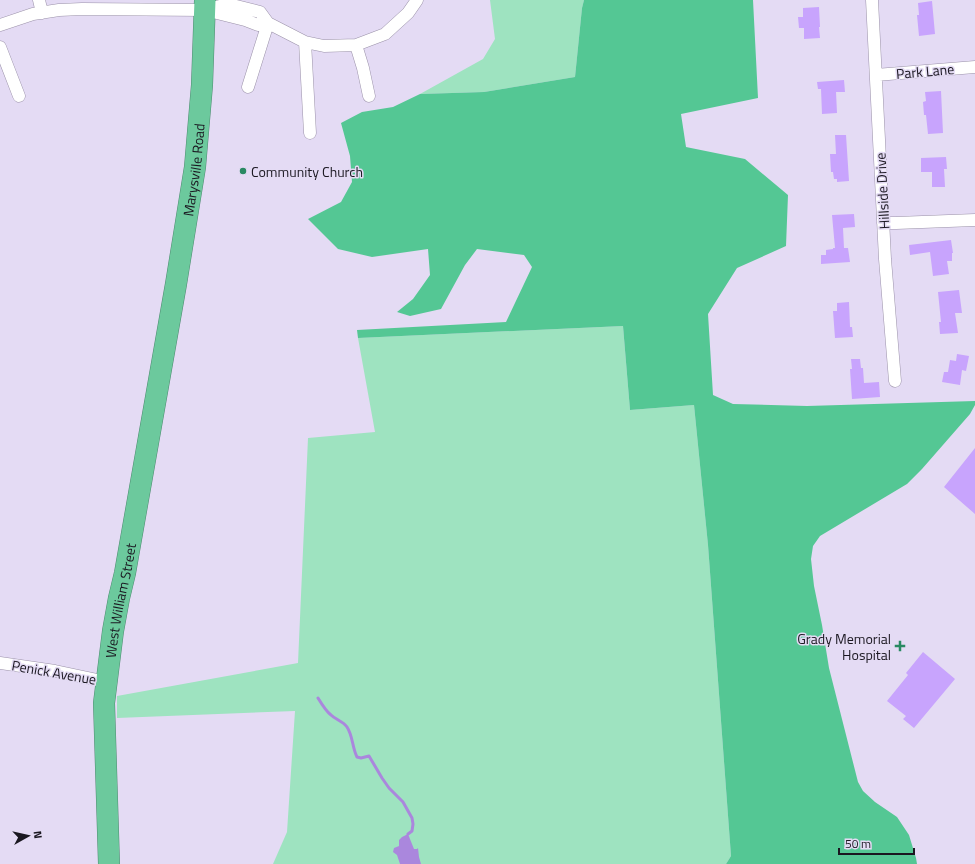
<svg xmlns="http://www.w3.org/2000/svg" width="975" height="864" font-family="'Titillium Web',sans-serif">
  <rect width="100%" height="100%" fill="#e4dbf4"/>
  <path fill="#9ee3c0" d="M 490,0 L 584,0 L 582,8 L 575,77 L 484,92 L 420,94 L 483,59 L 495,39 Z
    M 623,326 L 630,410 L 694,405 L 708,545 L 731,856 L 726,864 L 273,864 L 287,832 L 295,711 L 117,718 L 117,696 L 298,663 L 308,438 L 375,432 L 358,338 Z"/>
  <path fill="#54c794" d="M 584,0 L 753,0 L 758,98 L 681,114 L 686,147 L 745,159 L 788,195 L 786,246 L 737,268 L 708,314 L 713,395 L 733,404 L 807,406 L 975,401 L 975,405 L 970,414 L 922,469 L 907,484 L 820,536 L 813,546 L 811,559 L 814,586 L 822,625 L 829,668 L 858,782 L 863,791 L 875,802 L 897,817 L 909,835 L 916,858 L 917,864 L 726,864 L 731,856 L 708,545 L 694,405 L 630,410 L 623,326 L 358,338 L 357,330 L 506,322 L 532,267 L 524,255 L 477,249 L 465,265 L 441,309 L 410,316 L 397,312 L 413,299 L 430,275 L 428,249 L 372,257 L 338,249 L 308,219 L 341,202 L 352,182 L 350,156 L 341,123 L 362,112 L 393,107 L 420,94 L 484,92 L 575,77 L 582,8 Z"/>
  <path fill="#aa87dd" d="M 408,834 L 414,849 L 417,849 L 418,848 L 419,857 L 421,864 L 400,864 L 397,855 L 393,852 L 394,848 L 399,846 L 399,840 L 402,837 Z"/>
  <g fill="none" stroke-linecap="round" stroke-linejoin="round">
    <path stroke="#aa87dd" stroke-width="3" d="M 318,698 C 321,703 327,712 331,715 C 336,720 343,721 347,727 C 353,736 352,747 357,757 L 361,758 L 369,756 L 382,778 L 389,788 L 403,802 L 412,818 L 413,824 L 412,831 L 408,834"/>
  </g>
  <path fill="#c8a4fd" d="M 932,1 L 935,34 L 919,36 L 917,15 L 919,15 L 918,3 Z
    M 819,7 L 820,27 L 819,27 L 820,38 L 804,39 L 804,28 L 799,28 L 798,17 L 803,17 L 803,8 Z
    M 844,80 L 845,92 L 836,92 L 837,113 L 822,114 L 821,89 L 818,89 L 817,82 Z
    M 941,91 L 943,133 L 928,134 L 926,115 L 924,115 L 923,102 L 926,101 L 925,92 Z
    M 835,135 L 846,135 L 849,181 L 837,182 L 837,179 L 834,179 L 833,172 L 831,172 L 830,154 L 836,154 Z
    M 946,157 L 947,169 L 944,169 L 945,187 L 932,187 L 932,172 L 921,172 L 921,158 Z
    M 854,214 L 855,227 L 843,228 L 844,248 L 848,248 L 850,262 L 821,264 L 821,255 L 826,255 L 826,250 L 833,249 L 833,248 L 835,248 L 832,215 Z
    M 951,240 L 953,253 L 952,253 L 952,261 L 947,261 L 949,274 L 933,276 L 930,252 L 910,255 L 909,245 Z
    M 959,290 L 962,313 L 955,313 L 958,333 L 940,334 L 939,322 L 941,322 L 938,292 Z
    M 849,302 L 850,327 L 852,327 L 853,337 L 835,338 L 833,311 L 837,311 L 837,303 Z
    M 957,354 L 969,356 L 966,371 L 962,370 L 960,385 L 942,382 L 944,372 L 948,372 L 950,360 L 956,361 Z
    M 851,359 L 860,359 L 861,368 L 863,368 L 864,383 L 879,382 L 880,397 L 852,399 L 850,369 L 852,369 Z
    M 975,448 L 975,514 L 944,487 Z
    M 923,652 L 955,679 L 914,728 L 903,719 L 906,716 L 887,701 L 908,675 L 906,673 Z"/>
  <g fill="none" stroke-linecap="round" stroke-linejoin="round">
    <defs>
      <path id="street" d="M 39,0 L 42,13
        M 872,0 L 885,259 L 895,381
        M 208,9 L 228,4 L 260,12 L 268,23 L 305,42 L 324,46 L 356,45 L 385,34 L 408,13 L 417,0
        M 0,25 L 33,14 L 59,10 L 82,9 L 205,10 L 245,20 L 258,25 L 268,23
        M 305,42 L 310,133
        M 356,45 L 363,68 L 369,96
        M 0,47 L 19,96
        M 876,75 L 975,67
        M 248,87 L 268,23
        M 883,223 L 896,223 L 975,220
        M 0,663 L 55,671 L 107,682"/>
      <g id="highway">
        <path id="s1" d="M 109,864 L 104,703 L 113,631 L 119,598 L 125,573 L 176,284 L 195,167 L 202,85 L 205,0"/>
      </g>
    </defs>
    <use href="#street" stroke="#9b92a9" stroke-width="13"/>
    <use href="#highway" stroke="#4f8b71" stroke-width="22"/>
    <use href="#street" stroke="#fff" stroke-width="12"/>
    <use href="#highway" stroke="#6cc99d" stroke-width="21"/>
  </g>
  <g fill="#298962" stroke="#e4dbf4" stroke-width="1.5">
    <circle cx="243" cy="171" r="4"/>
    <path d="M898 640h4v4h4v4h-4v4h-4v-4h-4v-4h4z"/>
  </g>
  <g text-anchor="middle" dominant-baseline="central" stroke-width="3" stroke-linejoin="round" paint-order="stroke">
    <g font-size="14" fill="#1a1720" stroke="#e4dbf4">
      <text transform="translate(925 71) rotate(-5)">Park Lane</text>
      <text stroke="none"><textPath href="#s1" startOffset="702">Marysville Road</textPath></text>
      <text transform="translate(882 191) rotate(-93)">Hillside Drive</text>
      <text stroke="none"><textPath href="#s1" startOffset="265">West William Street</textPath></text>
      <text transform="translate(54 672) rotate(10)">Penick Avenue</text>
    </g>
    <g font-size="14" fill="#1a1720" stroke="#e4dbf4" text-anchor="start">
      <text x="251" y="171">Community Church</text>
      <text x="891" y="638" text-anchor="end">Grady Memorial<tspan x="891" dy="16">Hospital</tspan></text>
    </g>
  </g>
  <g transform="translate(28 836) rotate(82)" stroke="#e4dbf4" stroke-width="3" paint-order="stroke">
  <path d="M0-3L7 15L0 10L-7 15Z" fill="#1a1720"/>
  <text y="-6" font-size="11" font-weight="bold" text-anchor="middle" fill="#1a1720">N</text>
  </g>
  <path d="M839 848v6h75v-6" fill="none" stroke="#1a1720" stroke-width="2"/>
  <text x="845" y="848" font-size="12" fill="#1a1720" stroke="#e4dbf4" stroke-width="3" paint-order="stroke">50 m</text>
</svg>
